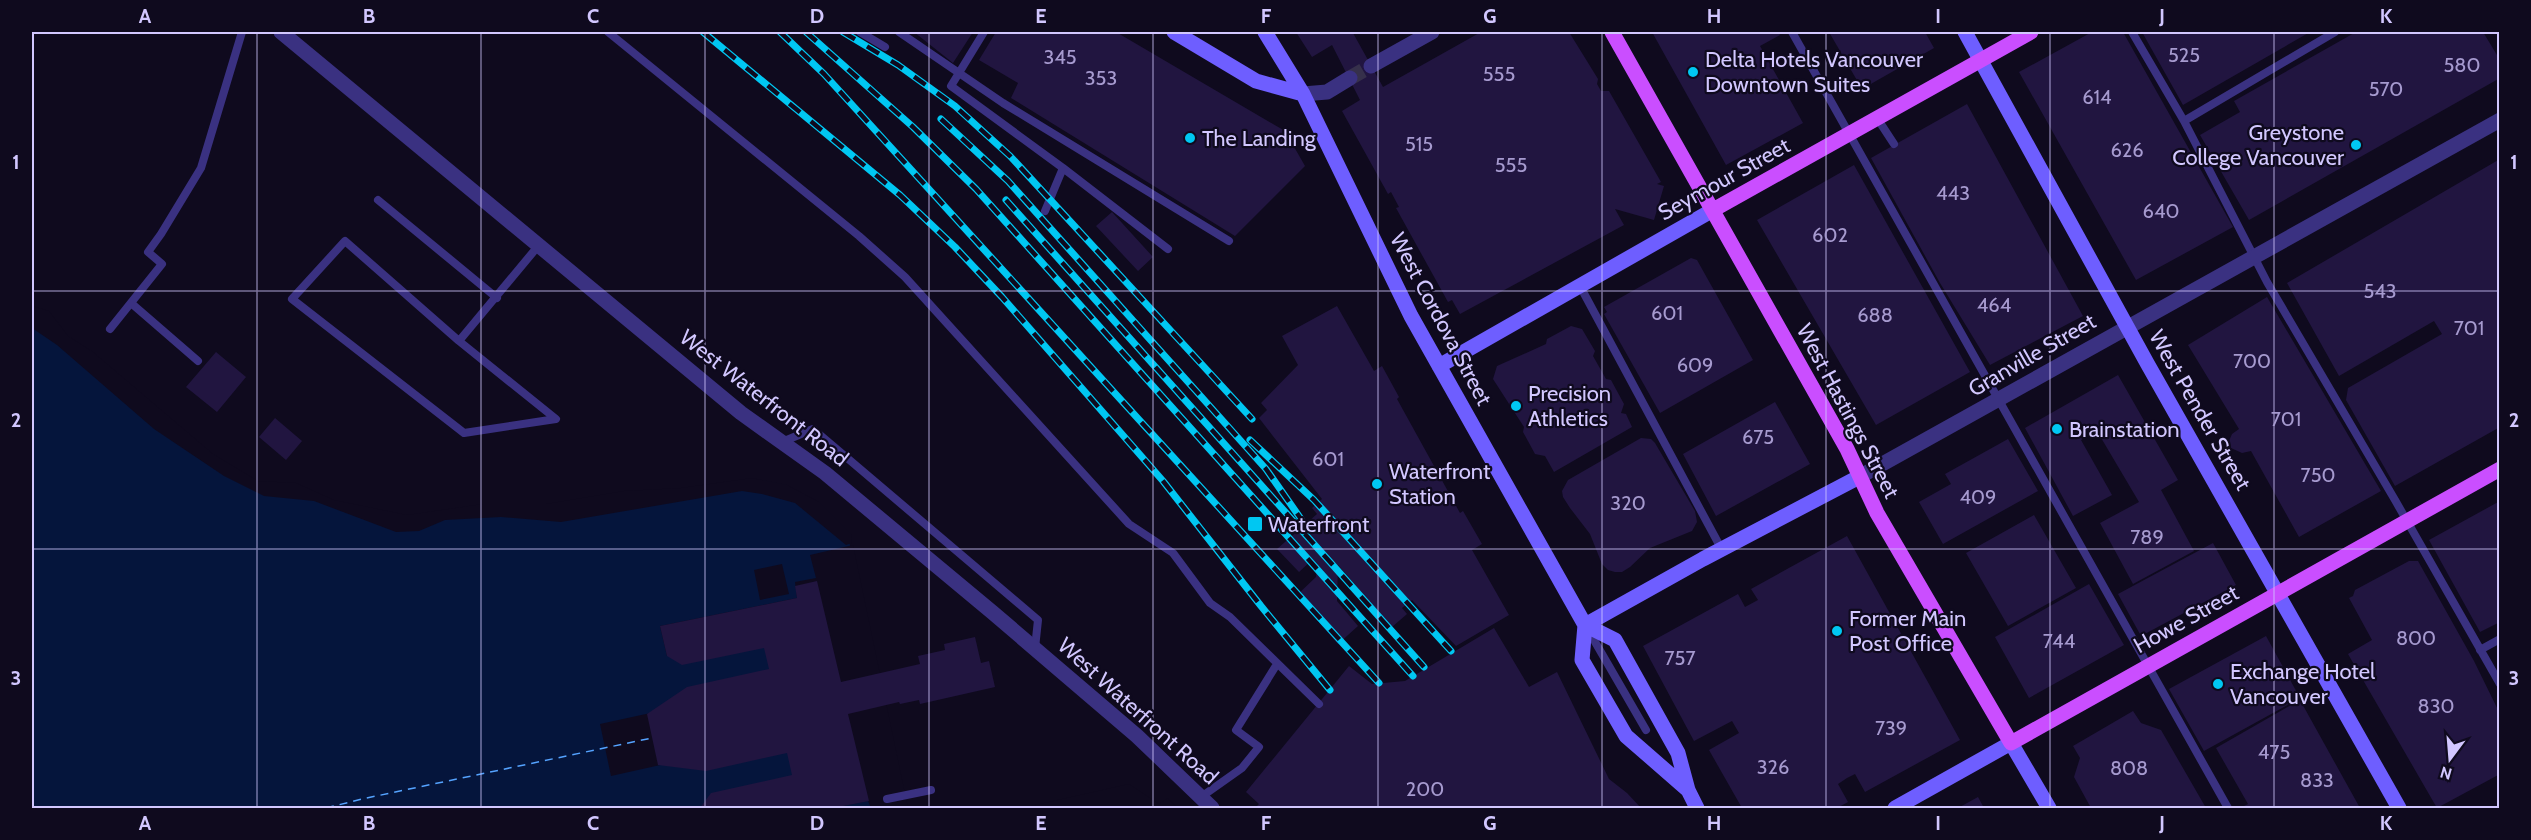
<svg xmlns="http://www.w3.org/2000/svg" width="2531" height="840" font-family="Cabin,sans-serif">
  <rect width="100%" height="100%" fill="#0f0a1e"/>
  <path fill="#05153c" d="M 32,309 L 211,457 L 257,484 L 406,518 L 547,507 L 625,494 L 786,488 L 848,536 L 905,808 L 32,808 Z"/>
  <path fill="#0f0a1e" d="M 32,306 L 49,311 L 68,336 L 93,352 L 213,454 L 258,481 L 296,483 L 334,500 L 407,515 L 483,504 L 546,504 L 624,491 L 681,488 L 752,478 L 787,485 L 819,502 L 851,534 L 852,543 L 846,545 L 795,503 L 762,494 L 742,491 L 561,522 L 501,517 L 445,520 L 419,531 L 396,532 L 314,501 L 264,496 L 224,476 L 154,429 L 57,345 L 32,328 Z
    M 853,545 L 908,808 L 871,808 L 868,801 L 833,808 L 701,808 L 806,784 L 795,735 L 611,776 L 600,724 L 783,684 L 772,633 L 667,656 L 660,626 L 797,598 L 795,582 L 816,578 L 810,555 Z
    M 782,564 L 789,594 L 760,600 L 754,570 Z
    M 1129,784 L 1159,804 L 1168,798 L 1177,808 L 1141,808 L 1134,805 L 1116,808 L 1029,808 L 1031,806 Z"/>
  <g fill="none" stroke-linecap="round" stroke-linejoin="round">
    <path stroke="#55a3ff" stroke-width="1.5" stroke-dasharray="8 6" stroke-linecap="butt" d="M 326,808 L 362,799 L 652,738"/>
  </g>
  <path fill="#211540" d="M 914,32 L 973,32 L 953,63 Z
    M 996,32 L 1116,32 L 1285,131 L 1305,166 L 1235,236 L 1011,98 L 1018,83 L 979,60 Z
    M 1296,32 L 1355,32 L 1353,33 L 1383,87 L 1481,32 L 1569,32 L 1598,79 L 1597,84 L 1601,91 L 1609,91 L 1661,182 L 1657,184 L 1664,186 L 1654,220 L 1615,209 L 1624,225 L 1460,314 L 1452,300 L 1448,302 L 1396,208 L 1399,207 L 1391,192 L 1388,194 L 1342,111 L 1360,100 L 1332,45 L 1312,57 Z
    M 1652,32 L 1778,32 L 1780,35 L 1760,46 L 1803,123 L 1726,165 Z
    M 1829,32 L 1925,32 L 1934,48 L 1862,89 Z
    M 2092,32 L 2123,32 L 2233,227 L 2136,280 L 2019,72 Z
    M 2142,32 L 2310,32 L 2183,105 Z
    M 2356,32 L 2483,32 L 2500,60 L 2500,78 L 2249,220 L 2200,135 L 2240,112 L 2234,101 Z
    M 1967,104 L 2083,316 L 1990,365 L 1940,283 L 1871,158 Z
    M 2500,159 L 2500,427 L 2395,486 L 2346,400 L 2348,388 L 2442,334 L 2434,321 L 2339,376 L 2287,283 Z
    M 1854,165 L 1970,372 L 1876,425 L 1757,220 Z
    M 1112,212 L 1153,257 L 1138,271 L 1096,226 Z
    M 1691,258 L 1697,260 L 1753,360 L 1660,413 L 1604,314 L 1607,312 L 1604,307 Z
    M 2267,297 L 2381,491 L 2299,537 L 2251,451 L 2242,453 L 2231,448 L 2229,441 L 2232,434 L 2239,429 L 2188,345 Z
    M 1337,306 L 1374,371 L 1382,366 L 1399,397 L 1397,399 L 1460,513 L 1463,511 L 1482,544 L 1472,550 L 1509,615 L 1456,646 L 1412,600 L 1402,608 L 1407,614 L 1392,627 L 1338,565 L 1337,601 L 1358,626 L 1338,644 L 1296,596 L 1316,577 L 1317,566 L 1312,560 L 1299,572 L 1277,549 L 1317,514 L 1312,508 L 1322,499 L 1259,418 L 1267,410 L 1261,403 L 1298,365 L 1282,336 Z
    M 1571,326 L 1582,329 L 1595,351 L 1593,356 L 1606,379 L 1611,380 L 1624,404 L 1621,413 L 1626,414 L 1632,427 L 1554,472 L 1545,456 L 1535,454 L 1523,432 L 1524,427 L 1493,379 L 1497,366 L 1546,344 L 1547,339 Z
    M 216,352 L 246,377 L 217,412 L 186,387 Z
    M 2118,375 L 2178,480 L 2161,490 L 2194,551 L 2133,584 L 2100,523 L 2139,502 L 2097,431 L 2081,440 L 2112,495 L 2073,516 L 2025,428 Z
    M 1775,402 L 1810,464 L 1716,516 L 1683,454 Z
    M 275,418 L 302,441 L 286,460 L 259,437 Z
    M 1641,438 L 1651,439 L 1655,443 L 1695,511 L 1697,522 L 1692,531 L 1650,548 L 1630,567 L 1622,572 L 1615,572 L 1608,570 L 1602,564 L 1590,534 L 1570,508 L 1563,497 L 1562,491 L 1568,480 Z
    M 2008,439 L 2038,491 L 1943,544 L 1919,502 L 1951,484 L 1945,474 Z
    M 2500,501 L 2500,622 L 2480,632 L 2429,540 Z
    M 2034,515 L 2076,588 L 2008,626 L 1966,553 Z
    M 1847,536 L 1960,740 L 1865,792 L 1855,774 L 1847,778 L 1838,784 L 1848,802 L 1837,808 L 1742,808 L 1709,750 L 1739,733 L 1732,721 L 1694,741 L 1643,646 L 1738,594 L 1745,607 L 1758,600 L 1751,589 Z
    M 2213,543 L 2236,585 L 2141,636 L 2118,594 Z
    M 2409,561 L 2418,561 L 2474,661 L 2500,714 L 2500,774 L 2437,808 L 2348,654 L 2372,640 L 2349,598 L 2353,596 L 2355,590 Z
    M 817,581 L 841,682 L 920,664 L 918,656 L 945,650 L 944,644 L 975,637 L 981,663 L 989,661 L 995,687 L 920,704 L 919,700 L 900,704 L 899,702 L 848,714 L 869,801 L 833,808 L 700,808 L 711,793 L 792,775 L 787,753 L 706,771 L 658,765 L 647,714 L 687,687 L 769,669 L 764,648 L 682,665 L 667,656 L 660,626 L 797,598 L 795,586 Z
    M 2089,584 L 2124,645 L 2029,698 L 1995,637 Z
    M 1494,628 L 1529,687 L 1557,672 L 1609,779 L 1627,793 L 1641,808 L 1255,808 L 1259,804 L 1246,792 L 1349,666 L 1372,684 L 1405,681 Z
    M 2266,636 L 2300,698 L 2204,751 L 2169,689 Z
    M 2300,700 L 2360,808 L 2240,808 L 2248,804 L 2216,748 Z
    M 2133,711 L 2141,723 L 2161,730 L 2206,808 L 2091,808 L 2074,777 L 2080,758 L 2073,746 Z
    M 1978,797 L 1984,808 L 1958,808 Z"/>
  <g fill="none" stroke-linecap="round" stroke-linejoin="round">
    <path stroke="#36304b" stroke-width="15" stroke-dasharray="15 8" stroke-linecap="butt" d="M 1350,78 L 1371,66"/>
    <path stroke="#3a3181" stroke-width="8" d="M 608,32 L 859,236 L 905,277 L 1129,524 L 1173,553 L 1210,603 L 1230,617 L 1319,704
      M 860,32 L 885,47
      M 899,32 L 1003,103 L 1229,241
      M 984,32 L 951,86 L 1063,168 L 1168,249
      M 1792,32 L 2228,808
      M 2132,32 L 2184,121 L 2267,282 L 2395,500 L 2500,684
      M 1877,118 L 1894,144
      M 2184,121 L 2335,32
      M 378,200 L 497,298
      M 1045,211 L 1063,168
      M 345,241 L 459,341 L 556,419 L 464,433 L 292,299 Z
      M 1580,286 L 1722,550
      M 131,303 L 198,361
      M 110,329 L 162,264 L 148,252 L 161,234 L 201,168 L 242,32
      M 459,341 L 539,245
      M 782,442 L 813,429 L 1038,620 L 1035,648
      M 1587,628 L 1646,730
      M 2480,650 L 2500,639
      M 1201,797 L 1242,768 L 1259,747 L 1236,730 L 1277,664
      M 887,799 L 931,790"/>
    <path stroke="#3a3181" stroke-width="15" d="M 281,32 L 741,413 L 825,473 L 992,612 L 1137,736 L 1212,808
      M 1859,477 L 2500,120"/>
    <path stroke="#3a3181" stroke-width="15" d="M 1371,66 L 1432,32
      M 1303,94 L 1327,92 L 1350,78"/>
    <path stroke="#6e5eff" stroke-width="15" d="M 1174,32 L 1256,81 L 1303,94
      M 1265,32 L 1303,94 L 1411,316 L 1585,625 L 1615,640 L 1678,753 L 1688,790 L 1697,808
      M 1965,32 L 2147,363 L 2399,808
      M 1439,366 L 1713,210
      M 1585,625 L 1703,559 L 1859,477
      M 1585,625 L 1582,660 L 1626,736 L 1688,790
      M 1895,808 L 2011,743 L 2049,808"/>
    <path stroke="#ca4eff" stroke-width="15" d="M 1612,32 L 1847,449 L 1877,513 L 2011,743 L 2500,469
      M 1713,210 L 2031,32"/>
    <defs>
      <path id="rail" d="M 703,32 L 900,195 L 955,247 L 1002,297 L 1163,481 L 1261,606 L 1330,690
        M 780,32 L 824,74 L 1379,683
        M 806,32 L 913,127 L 976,189 L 1413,676
        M 843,32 L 898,65 L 955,106 L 1010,156 L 1252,419
        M 941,119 L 1008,181 L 1266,469 L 1301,519
        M 1006,200 L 1424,667
        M 1250,440 L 1314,500 L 1451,651"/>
    </defs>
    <use href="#rail" stroke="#00c7f2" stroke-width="7"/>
    <use href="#rail" stroke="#0f0a1e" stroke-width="4.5" stroke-dasharray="14" stroke-linecap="butt"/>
  </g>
  <path fill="none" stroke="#d2c7ff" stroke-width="1.5" stroke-opacity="0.55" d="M 257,32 L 257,808M 481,32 L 481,808M 705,32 L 705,808M 929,32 L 929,808M 1153,32 L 1153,808M 1378,32 L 1378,808M 1602,32 L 1602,808M 1826,32 L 1826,808M 2050,32 L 2050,808M 2274,32 L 2274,808M 32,291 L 2500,291M 32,549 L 2500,549"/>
  <g fill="#00c7f2" stroke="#0f0a1e" stroke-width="2">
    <circle cx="1693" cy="72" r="6"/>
    <circle cx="1190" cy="138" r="6"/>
    <circle cx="2356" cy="145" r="6"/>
    <circle cx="1516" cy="406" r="6"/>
    <circle cx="2057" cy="429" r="6"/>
    <circle cx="1377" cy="484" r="6"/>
    <rect x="1247" y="516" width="16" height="16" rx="3"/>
    <circle cx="1837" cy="631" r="6"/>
    <circle cx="2218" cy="684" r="6"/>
  </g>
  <g text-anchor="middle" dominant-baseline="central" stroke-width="4.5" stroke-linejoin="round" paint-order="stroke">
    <g font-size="20" fill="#a69acf">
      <text x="2184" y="55">525</text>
      <text x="1060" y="57">345</text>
      <text x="2462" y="65">580</text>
      <text x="1499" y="74">555</text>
      <text x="1101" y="78">353</text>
      <text x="2386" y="89">570</text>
      <text x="2097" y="97">614</text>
      <text x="1419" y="144">515</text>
      <text x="2127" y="150">626</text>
      <text x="1511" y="165">555</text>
      <text x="1953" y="193">443</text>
      <text x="2161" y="211">640</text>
      <text x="1830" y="235">602</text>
      <text x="2380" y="291">543</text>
      <text x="1994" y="305">464</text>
      <text x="1667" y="313">601</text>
      <text x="1875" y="315">688</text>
      <text x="2469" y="328">701</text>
      <text x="2252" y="361">700</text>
      <text x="1695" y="365">609</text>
      <text x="2286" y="419">701</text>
      <text x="1758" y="437">675</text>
      <text x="1328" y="459">601</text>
      <text x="2318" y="475">750</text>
      <text x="1978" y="497">409</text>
      <text x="1628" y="503">320</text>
      <text x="2147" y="537">789</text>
      <text x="2416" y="638">800</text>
      <text x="2059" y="641">744</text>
      <text x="1680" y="658">757</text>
      <text x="2436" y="706">830</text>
      <text x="1891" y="728">739</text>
      <text x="2274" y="752">475</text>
      <text x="1773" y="767">326</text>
      <text x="2129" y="768">808</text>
      <text x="2317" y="780">833</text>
      <text x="1425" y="789">200</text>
    </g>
    <g font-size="22" fill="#d2c7ff" stroke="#0f0a1e" text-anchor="start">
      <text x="1705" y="59">Delta Hotels Vancouver<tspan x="1705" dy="25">Downtown Suites</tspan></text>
      <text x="2344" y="132" text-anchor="end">Greystone<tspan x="2344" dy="25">College Vancouver</tspan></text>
      <text x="1202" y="138">The Landing</text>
      <text x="1528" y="393">Precision<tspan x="1528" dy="25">Athletics</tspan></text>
      <text x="2069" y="429">Brainstation</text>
      <text x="1389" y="471">Waterfront<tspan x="1389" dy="25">Station</tspan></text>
      <text x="1268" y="524">Waterfront</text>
      <text x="1849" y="618">Former Main<tspan x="1849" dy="25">Post Office</tspan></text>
      <text x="2230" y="671">Exchange Hotel<tspan x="2230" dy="25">Vancouver</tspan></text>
    </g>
    <g font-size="22" fill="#d2c7ff" stroke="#0f0a1e">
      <text transform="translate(1724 179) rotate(-29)">Seymour Street</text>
      <text transform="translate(1441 319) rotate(62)">West Cordova Street</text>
      <text transform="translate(2032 355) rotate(-30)">Granville Street</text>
      <text transform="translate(764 398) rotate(38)">West Waterfront Road</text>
      <text transform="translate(2200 410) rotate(60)">West Pender Street</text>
      <text transform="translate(1848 411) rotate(62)">West Hastings Street</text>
      <text transform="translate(2186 619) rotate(-29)">Howe Street</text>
      <text transform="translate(1138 711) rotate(42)">West Waterfront Road</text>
    </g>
  </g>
  <rect width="2531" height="840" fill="none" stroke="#0f0a1e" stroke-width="66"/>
  <g transform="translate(2450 759) rotate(196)" stroke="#0f0a1e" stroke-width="4.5" paint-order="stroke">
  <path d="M0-4.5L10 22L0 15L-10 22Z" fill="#d2c7ff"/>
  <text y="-9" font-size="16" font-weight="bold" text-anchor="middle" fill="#d2c7ff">N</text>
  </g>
  <rect x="33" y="33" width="2465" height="774" fill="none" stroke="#d2c7ff" stroke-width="2"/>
  <g font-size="20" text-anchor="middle" font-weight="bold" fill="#d2c7ff">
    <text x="145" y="23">A</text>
    <text x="369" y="23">B</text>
    <text x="593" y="23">C</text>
    <text x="817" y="23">D</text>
    <text x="1041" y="23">E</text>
    <text x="1266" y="23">F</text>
    <text x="1490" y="23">G</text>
    <text x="1714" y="23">H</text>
    <text x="1938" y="23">I</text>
    <text x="2162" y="23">J</text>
    <text x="2386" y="23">K</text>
    <text x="16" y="169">1</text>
    <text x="2514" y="169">1</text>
    <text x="16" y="427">2</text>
    <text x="2514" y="427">2</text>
    <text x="16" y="685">3</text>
    <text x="2514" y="685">3</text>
    <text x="145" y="830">A</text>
    <text x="369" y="830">B</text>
    <text x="593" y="830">C</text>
    <text x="817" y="830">D</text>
    <text x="1041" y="830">E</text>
    <text x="1266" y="830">F</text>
    <text x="1490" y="830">G</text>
    <text x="1714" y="830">H</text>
    <text x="1938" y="830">I</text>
    <text x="2162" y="830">J</text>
    <text x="2386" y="830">K</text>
  </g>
</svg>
